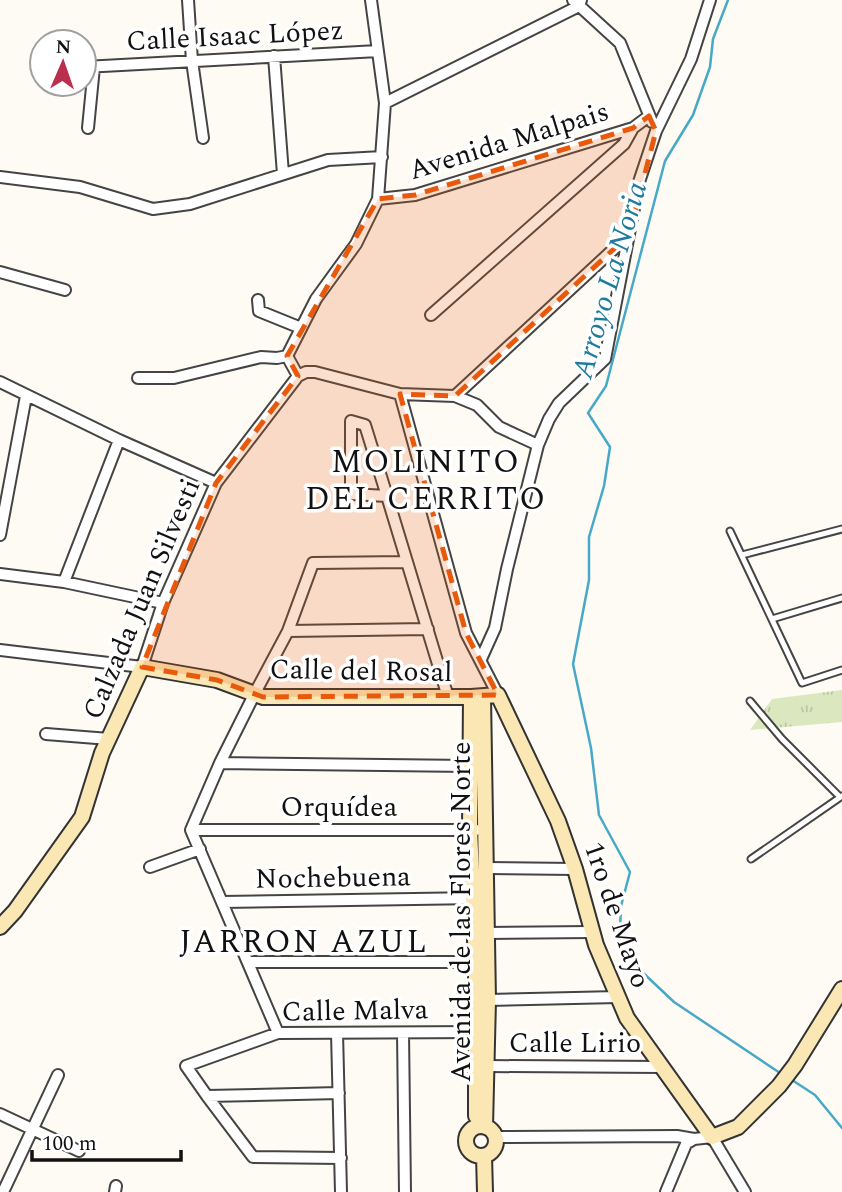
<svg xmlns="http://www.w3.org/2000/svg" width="842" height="1192" font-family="Spectral,serif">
  <defs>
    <pattern id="grass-tufts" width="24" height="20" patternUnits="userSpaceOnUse" patternTransform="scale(1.75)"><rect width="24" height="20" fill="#dbe8bf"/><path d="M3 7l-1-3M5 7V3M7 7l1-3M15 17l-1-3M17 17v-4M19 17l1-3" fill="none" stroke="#bbc6a3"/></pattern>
  </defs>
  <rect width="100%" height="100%" fill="#fefbf5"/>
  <path fill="url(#grass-tufts)" d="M 842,690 L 842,722 L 750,730 L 772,699 Z"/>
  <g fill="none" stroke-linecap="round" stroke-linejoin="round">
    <path stroke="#47a9c7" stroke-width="2.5" d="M 728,0 L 713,39 L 710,67 L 693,115 L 665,161 L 606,386 L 588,413 L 610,447 L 604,486 L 589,537 L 589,580 L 573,664 L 591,748 L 599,815 L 630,872 L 621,906 L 620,930 L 639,969 L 674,1002 L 783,1075
      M 792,1080 L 815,1095 L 842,1128"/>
    <defs>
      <path id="lane" d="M 730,531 L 802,683 L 842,670
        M 742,555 L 842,529
        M 772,619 L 842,598
        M 750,701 L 782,739 L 840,797
        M 751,859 L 842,796"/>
      <path id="street" d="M 188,0 L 192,61 L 203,138
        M 573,0 L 620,43 L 652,122
        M 274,56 L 283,174
        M 84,67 L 378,51
        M 385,103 L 579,6 L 581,0
        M 88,128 L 94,67
        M 0,177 L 80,187 L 153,209 L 190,204 L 328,160 L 382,157
        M 378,199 L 415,195 L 633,128 L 649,116
        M 0,272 L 65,290
        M 258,300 L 259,311 L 301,328
        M 431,315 L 624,144 L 633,128
        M 298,376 L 287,356 L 316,299 L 356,244 L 378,199 L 385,103 L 371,0
        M 138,378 L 174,378 L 261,357 L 277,358 L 287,356
        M 0,382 L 119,440 L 216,483
        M 400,394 L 466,633 L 498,695
        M 455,396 L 629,235
        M 351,421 L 365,425 L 387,496 L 351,494 Z
        M 387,496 L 448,697
        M 0,535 L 26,396
        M 0,574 L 64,582 L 163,603
        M 64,582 L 119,440
        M 288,631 L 428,629
        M 0,650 L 142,667 L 163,603 L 216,483 L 298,376 L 306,372 L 315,372 L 400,394 L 455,396 L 477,405 L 499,427 L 538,445
        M 481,659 L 495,628 L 507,569 L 538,445 L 549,419 L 559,403 L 605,359 L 639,182 L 656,131 L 691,59 L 710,0
        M 46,734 L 109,739
        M 220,763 L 470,766
        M 191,830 L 476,830
        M 150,867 L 200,849
        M 486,868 L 575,869
        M 222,902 L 478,898
        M 487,933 L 592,932
        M 248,962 L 476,962
        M 488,1000 L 618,997
        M 278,1033 L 191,830 L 220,763 L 255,693 L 288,631 L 313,563 L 407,562
        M 337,1033 L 341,1192
        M 403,1033 L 405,1192
        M 487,1066 L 662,1067
        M 207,1096 L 339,1093
        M 0,1114 L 79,1151
        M 496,1137 L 677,1136 L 694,1139
        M 689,1142 L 694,1139 L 712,1137 L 745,1192
        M 341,1158 L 253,1157 L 207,1096 L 186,1066 L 278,1033 L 482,1032
        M 3,1192 L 58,1075
        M 115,1192 L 116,1186
        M 666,1192 L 686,1144"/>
      <path id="secondary" d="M 471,697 L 470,830 L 476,962 L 476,1116
        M 483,697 L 488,1000 L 485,1127
        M 0,927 L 15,911 L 82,817 L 102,753 L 142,667 L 217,680 L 263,697 L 471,697 L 498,695 L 558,821 L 575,869 L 596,945 L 627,1018 L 712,1137 L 738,1127 L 779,1086 L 795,1065 L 842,989
        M466 1141a15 15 0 1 1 30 0a15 15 0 1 1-30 0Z
        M 484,1156 L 485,1192"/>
    </defs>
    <use href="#lane" stroke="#444" stroke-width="9"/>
    <use href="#street" stroke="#444" stroke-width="14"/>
    <use href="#secondary" stroke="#333" stroke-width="18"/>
    <use href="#lane" stroke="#fff" stroke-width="5"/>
    <use href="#street" stroke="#fff" stroke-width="10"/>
    <use href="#secondary" stroke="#fae7b4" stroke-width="14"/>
  </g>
  <path fill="#e8590c" fill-opacity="0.2" stroke="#e8590c" stroke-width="5" stroke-dasharray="14 9" stroke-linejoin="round" d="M 649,116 L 656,131 L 629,235 L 455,396 L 400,394 L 466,633 L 498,695 L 263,697 L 217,680 L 142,667 L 216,483 L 298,376 L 287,356 L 378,199 L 415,195 L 633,128 Z"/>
  <g text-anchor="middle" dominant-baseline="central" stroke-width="7" stroke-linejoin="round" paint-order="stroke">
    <g font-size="28" fill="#111" stroke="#fff">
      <text transform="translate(235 36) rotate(-3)">Calle Isaac López</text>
      <text transform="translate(509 141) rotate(-17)">Avenida Malpais</text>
      <text transform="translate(142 599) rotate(-67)">Calzada Juan Silvesti</text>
      <text transform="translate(361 671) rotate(1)">Calle del Rosal</text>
      <text x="339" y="807">Orquídea</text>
      <text transform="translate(333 878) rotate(-1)">Nochebuena</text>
      <text transform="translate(461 912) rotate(-90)">Avenida de las Flores Norte</text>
      <text transform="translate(617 915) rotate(71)">1ro de Mayo</text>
      <text transform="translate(355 1011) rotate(-1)">Calle Malva</text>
      <text x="575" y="1043">Calle Lirio</text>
    </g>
    <g font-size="30" font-style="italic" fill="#1f7b9d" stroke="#fff">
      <text transform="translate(610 280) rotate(-74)">Arroyo La Noria</text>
    </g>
    <g font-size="32" letter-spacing="2" fill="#111" stroke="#fff">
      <text x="426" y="462">MOLINITO<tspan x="426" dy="37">DEL CERRITO</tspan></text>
      <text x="304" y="942">JARRON AZUL</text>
    </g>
  </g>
  <g transform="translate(63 63) rotate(2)"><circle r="33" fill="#ffffff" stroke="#a0a0a0" stroke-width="2"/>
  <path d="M0-5L12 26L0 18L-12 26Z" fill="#ba2f4d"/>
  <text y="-10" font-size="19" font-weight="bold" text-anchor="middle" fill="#111111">N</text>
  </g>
  <path d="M32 1150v10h149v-10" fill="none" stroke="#111111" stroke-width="3.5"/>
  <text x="42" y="1150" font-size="21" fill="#111111" stroke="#ffffff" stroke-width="5" paint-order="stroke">100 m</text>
</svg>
